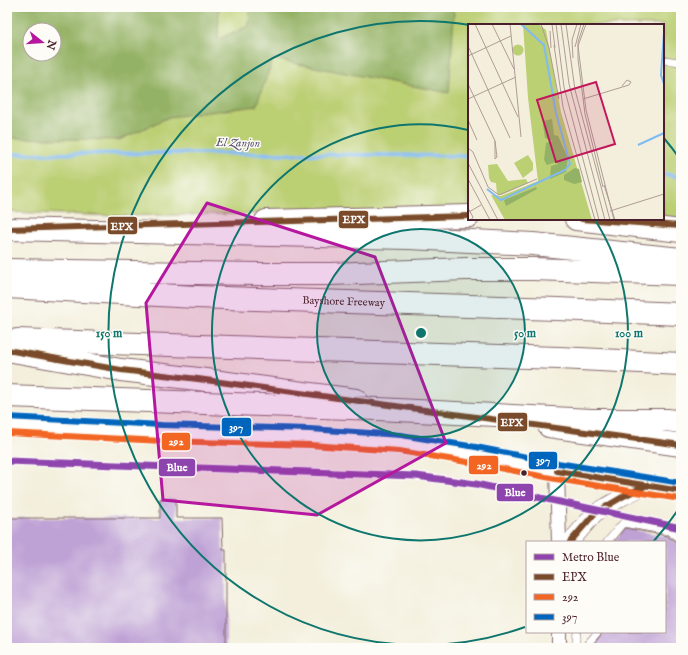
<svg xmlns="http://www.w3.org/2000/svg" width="688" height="655" font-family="'IM FELL English',serif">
  <rect width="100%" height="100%" fill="#fdfcf7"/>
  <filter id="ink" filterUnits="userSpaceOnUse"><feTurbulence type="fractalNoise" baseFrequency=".025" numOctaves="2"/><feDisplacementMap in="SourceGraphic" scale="8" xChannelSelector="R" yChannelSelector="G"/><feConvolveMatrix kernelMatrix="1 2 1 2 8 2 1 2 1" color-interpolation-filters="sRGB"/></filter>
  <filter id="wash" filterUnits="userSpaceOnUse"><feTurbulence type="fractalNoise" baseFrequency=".012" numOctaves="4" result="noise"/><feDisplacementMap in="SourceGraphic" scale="16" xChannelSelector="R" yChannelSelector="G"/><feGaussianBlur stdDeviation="0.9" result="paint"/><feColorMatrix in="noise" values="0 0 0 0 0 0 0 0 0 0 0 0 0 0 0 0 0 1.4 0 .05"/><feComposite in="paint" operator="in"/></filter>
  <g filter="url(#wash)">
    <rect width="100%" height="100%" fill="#f3efdc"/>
    <path fill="#bbcf73" stroke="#82774f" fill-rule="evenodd" d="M 7,7 L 681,7 L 681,227 L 663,219 L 663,25 L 469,25 L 469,210 L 117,216 L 7,212 ZM 30,30 L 54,30 L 54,54 L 30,54 Z"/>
    <path fill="#94b265" stroke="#6f6848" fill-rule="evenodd" d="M 7,7 L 219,7 L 218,39 L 249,26 L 250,7 L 448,7 L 454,12 L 449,93 L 273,59 L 256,106 L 169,117 L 119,140 L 7,138 ZM 30,30 L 54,30 L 54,54 L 30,54 Z"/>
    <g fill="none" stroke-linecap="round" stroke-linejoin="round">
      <path stroke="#81baf2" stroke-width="4" d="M 7,154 L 186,153 L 469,156
        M 663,174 L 681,177"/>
    </g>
    <g id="blocks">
      <path fill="#bea1d5" d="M 160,499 L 176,499 L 176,518 L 222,518 L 223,550 L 226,550 L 226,648 L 7,648 L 7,518 L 160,518 Z
        M 625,528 L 667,536 L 676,542 L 681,540 L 681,542 L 678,542 L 681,544 L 681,648 L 591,648 L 603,632 L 665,632 L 665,542 L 614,542 Z"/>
    </g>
  </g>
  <g filter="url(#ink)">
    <use href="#blocks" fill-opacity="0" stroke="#856869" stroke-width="1"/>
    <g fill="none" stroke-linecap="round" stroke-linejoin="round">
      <defs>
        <path id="service" d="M 663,60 L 681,62
          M 607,542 L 623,523 L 669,531 L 677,537
          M 575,648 L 577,632
          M 584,648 L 598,632"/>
        <path id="minor" d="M 557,471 L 559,542
          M 559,632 L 559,648"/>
        <path id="tertiary" d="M 7,425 L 162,433 L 310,437 L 400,443 L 474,455 L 557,471 L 681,491
          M 570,542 L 595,513 L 624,496 L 647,485"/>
        <g id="motorway">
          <path d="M 576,219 L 681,231"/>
          <path d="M 266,221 L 469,216"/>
          <path d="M 7,229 L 409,238 L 533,244 L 681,259"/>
          <path d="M 7,270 L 258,274 L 330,274 L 466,269 L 533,269 L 681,274"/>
          <path id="s1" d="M 7,287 L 196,297 L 557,309 L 681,314"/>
          <path d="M 17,340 L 559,358 L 681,364"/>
          <path d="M 7,350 L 121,370 L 198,379 L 356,400"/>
          <path d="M 591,420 L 667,420 L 681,422"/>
          <path d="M 549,426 L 681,445"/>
        </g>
      </defs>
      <use href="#service" stroke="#856869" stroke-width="8"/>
      <use href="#minor" stroke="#856869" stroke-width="16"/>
      <use href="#tertiary" stroke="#856869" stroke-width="18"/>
      <use href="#motorway" stroke="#856869" stroke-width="24"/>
      <use href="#service" stroke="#fff" stroke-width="7"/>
      <use href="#minor" stroke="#fff" stroke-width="14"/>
      <use href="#tertiary" stroke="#fff" stroke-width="17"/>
      <use href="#motorway" stroke="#fff" stroke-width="22"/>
      <defs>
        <path id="motorway-bridge" d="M 7,396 L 378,409 L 591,420"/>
      </defs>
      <use href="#motorway-bridge" stroke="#856869" stroke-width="24" stroke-linecap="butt"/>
      <use href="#motorway-bridge" stroke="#fff" stroke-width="22"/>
      <defs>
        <path id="bus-1" d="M 582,219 L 681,226
          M 7,229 L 469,216
          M 7,350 L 121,370 L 198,379 L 681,445
          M 557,471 L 681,491
          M 570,542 L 595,513 L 624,496 L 647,485"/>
        <path id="bus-2" d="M 7,433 L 162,441 L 310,445 L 399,451 L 473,463 L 556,479 L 680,499"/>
        <path id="bus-3" d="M 7,417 L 162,425 L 310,429 L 401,435 L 476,447 L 558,463 L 681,483"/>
      </defs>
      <use href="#bus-1" stroke="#fdfcf7" stroke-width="9"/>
      <use href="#bus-2" stroke="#fdfcf7" stroke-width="9"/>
      <use href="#bus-3" stroke="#fdfcf7" stroke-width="9"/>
      <use href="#bus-1" stroke="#7a4b2a" stroke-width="6"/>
      <use href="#bus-2" stroke="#f26522" stroke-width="6"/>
      <use href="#bus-3" stroke="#0065bd" stroke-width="6"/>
      <defs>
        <path id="metro-1" d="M 7,461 L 416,476 L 476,484 L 681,528"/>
      </defs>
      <use href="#metro-1" stroke="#fdfcf7" stroke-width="10"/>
      <use href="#metro-1" stroke="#8e44ad" stroke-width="7"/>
    </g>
  </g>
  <path fill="#b5179e" fill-opacity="0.2" stroke="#b5179e" stroke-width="3" stroke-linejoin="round" d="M 207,203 L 375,257 L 446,443 L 317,515 L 163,500 L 146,303 Z"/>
  <circle cx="421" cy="333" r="104" fill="#0f766e" fill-opacity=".12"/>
  <g fill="none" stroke="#0f766e" stroke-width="2">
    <circle cx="421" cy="333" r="104"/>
    <path d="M595 220A208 208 0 1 1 468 130"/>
    <path d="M680 507A312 312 0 0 1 653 542M525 627A312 312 0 1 1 470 25M663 137A312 312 0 0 1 680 159"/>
  </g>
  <circle fill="#4a1f2b" stroke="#fdfcf7" stroke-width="1.5" cx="524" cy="473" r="3.5"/>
  <g text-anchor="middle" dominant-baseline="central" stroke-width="3" stroke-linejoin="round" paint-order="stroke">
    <g font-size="11" fill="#4a1f2b" stroke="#fdfcf7">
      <text stroke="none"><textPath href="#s1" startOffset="337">Bayshore Freeway</textPath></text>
    </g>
    <g font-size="12" font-style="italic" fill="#5d5571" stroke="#fdfcf7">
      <text transform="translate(238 143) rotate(1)">El Zanjon</text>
    </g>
  </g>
  <g transform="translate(468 24)">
    <rect width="196" height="196" fill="#f3efdc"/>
    <path d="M 55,0 L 70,0 L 78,6 L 93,88 L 124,196 L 37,196 L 23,171 L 33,172 L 70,157 L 60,74 ZM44.5 26a5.5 5.5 0 1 1 11 0a5.5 5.5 0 1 1-11 0ZM 60,131 L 65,139 L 65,146 L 55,154 L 46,139 ZM 29,140 L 40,157 L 58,155 L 60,159 L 33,171 L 29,170 L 28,159 L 23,158 L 21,154 L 20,141 Z" fill="#bbcf73"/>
    <path d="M 84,95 L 86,111 L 90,112 L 100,134 L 98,148 L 82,155 L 83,142 L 90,140 L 88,138 L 79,141 L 76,136 L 78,119 L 85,117 L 77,114 L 75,101 L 76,97 ZM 107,144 L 111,145 L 114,158 L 106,160 L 96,156 L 96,151 ZM 68,163 L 69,165 L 38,182 L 36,176 Z" fill="#94b265"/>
    <path fill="none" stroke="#81baf2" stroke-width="2" d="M 196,8 L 193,51 L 196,60M 170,121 L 196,109M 19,165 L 33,176 L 97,146 L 102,140 L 88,89 L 76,21 L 53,0"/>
    <path fill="none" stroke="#af9c95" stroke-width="1" d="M 7,0 L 50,93M 24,0 L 46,45M 42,0 L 53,113M 73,0 L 81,24 L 91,75M 84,0 L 87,24M 88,0 L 96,63 L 131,196M 93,0 L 101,60 L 137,196M 98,0 L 107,66 L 142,196M 116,0 L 110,18 L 110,35 L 117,90 L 135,163M 118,0 L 110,22 L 118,86 L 146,196M 82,7 L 83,24M 86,21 L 95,83 L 127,196M 0,22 L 42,114M 107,23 L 113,0M 0,32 L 43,12M 105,34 L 104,16 L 109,0M 0,60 L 27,117 L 29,133 L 27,135 L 27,117M 154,62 L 159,56 L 163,58M 0,75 L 48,53M 115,75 L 161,61 L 163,58M 0,96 L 9,116M 0,124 L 5,128 L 20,163 L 31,171 L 69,155M 0,139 L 30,196M 0,155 L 22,196M 136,161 L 147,196M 0,184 L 5,193 L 3,196M 142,187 L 196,170M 1,188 L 13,181"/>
    <path fill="#c2185b" fill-opacity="0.15" stroke="#c2185b" stroke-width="2" d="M 128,58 L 147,120 L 88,138 L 69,76 Z"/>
    <rect width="196" height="196" fill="none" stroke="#4a1f2b" stroke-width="2"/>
  </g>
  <circle cx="421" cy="333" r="6" fill="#0f766e" stroke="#fdfcf7" stroke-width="2"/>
  <g font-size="12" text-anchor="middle" font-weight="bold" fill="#0f766e" stroke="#fdfcf7" stroke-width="3" stroke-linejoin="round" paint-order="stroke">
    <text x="525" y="337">50 m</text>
    <text x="629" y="337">100 m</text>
    <text x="109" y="337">150 m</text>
  </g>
  <g stroke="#fdfcf7" stroke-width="1.5">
    <rect x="338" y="210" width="31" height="19" rx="4" fill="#7a4b2a"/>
    <rect x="107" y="216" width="31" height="19" rx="4" fill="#7a4b2a"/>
    <rect x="497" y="412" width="31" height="20" rx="4" fill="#7a4b2a"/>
    <rect x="221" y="417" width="31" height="20" rx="4" fill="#0065bd"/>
    <rect x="161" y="432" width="30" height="19" rx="4" fill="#f26522"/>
    <rect x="528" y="451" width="30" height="19" rx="4" fill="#0065bd"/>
    <rect x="468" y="455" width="31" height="20" rx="4" fill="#f26522"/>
    <rect x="158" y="458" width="38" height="19" rx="4" fill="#8e44ad"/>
    <rect x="496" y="483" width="38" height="19" rx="4" fill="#8e44ad"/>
  </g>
  <g font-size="11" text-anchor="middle" font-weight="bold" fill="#fff">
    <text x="354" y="223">EPX</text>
    <text x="122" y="230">EPX</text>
    <text x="512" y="426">EPX</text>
    <text x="236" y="431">397</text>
    <text x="176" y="445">292</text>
    <text x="543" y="464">397</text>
    <text x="484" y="469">292</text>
    <text x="177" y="471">Blue</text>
    <text x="515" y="496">Blue</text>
  </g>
  <rect width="688" height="655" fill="none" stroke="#fdfcf7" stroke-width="24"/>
  <rect x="526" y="541" width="140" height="92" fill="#fdfcf7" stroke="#b5a4a5"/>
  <rect x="534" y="554" width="20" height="6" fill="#8e44ad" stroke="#b5a4a5"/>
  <text x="562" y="561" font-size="12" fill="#4a1f2b">Metro Blue</text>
  <rect x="534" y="574" width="20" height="6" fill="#7a4b2a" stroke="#b5a4a5"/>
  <text x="562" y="581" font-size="12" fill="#4a1f2b">EPX</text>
  <rect x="534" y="594" width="20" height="6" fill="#f26522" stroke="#b5a4a5"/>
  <text x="562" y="601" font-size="12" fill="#4a1f2b">292</text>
  <rect x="534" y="614" width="20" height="6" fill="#0065bd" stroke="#b5a4a5"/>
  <text x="562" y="621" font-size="12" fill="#4a1f2b">397</text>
  <g transform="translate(42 42) rotate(107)"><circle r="19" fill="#fdfcf7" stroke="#b5a4a5"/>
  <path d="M0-3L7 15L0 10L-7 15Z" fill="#b5179e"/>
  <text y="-6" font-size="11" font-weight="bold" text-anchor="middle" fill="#4a1f2b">N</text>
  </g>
</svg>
